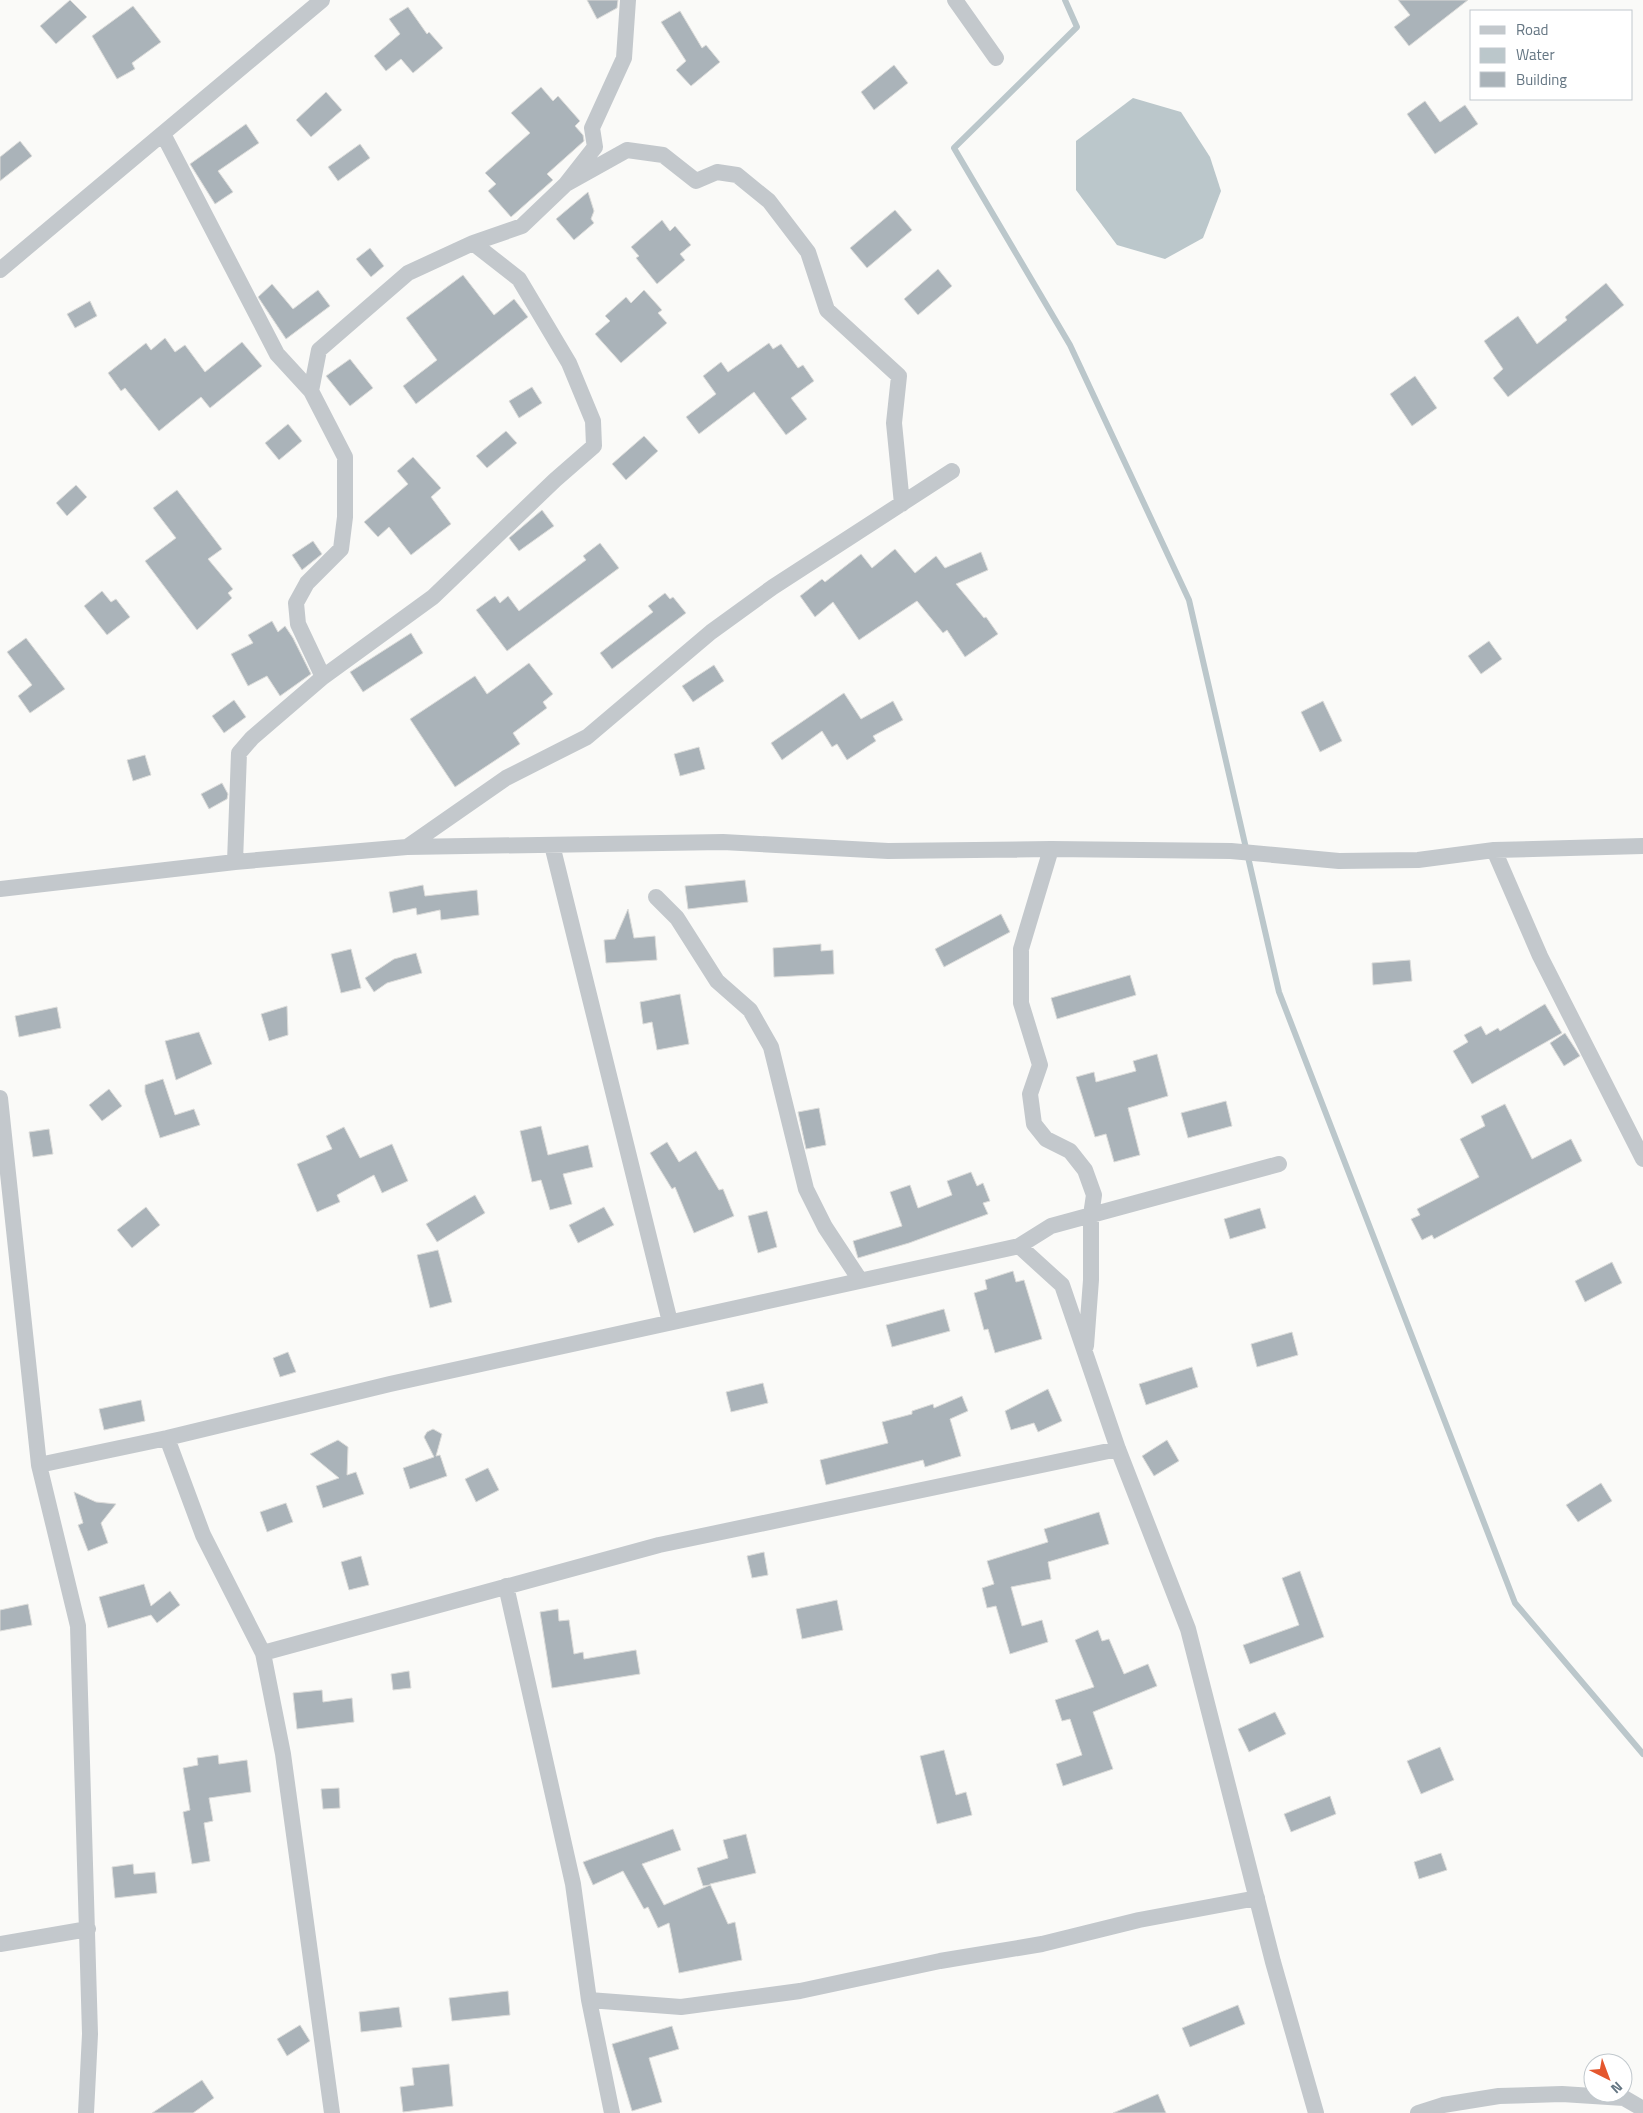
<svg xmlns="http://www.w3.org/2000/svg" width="1643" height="2113" font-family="'Titillium Web',sans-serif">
  <rect width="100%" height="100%" fill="#fafaf8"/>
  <path fill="#bbc7cb" d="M 1133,98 L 1181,112 L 1210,157 L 1221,191 L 1203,238 L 1165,259 L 1117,245 L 1076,190 L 1076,141 Z"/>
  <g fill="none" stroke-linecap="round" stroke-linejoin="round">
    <path stroke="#bbc7cb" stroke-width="6" d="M 1065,0 L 1077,27 L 954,148 L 1070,345 L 1189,600 L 1279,992 L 1515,1603 L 1643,1754"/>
  </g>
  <path fill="#aab3b9" stroke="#dcdcda" d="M 70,0 L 87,17 L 56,44 L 40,26 Z
    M 587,0 L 618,0 L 617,8 L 597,19 Z
    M 1398,0 L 1468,0 L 1409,46 L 1394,27 L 1410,15 Z
    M 133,6 L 161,42 L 132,63 L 135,69 L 117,79 L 92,36 Z
    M 408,7 L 427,34 L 429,32 L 443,48 L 413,73 L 401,59 L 386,71 L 374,56 L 400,34 L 389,19 Z
    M 680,11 L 702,48 L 706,45 L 720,62 L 691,86 L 676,70 L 686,61 L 661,22 Z
    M 894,65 L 908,83 L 874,110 L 861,92 Z
    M 541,87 L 553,101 L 558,96 L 580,121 L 575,126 L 583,135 L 584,141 L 547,174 L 553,180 L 511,217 L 488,191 L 496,184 L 485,173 L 530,133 L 511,113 Z
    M 326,92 L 342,110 L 311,137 L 296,120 Z
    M 1425,101 L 1440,122 L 1465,105 L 1478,124 L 1435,154 L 1407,114 Z
    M 246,124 L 259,143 L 218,171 L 233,192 L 215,204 L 190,164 Z
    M 20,141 L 32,156 L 0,181 L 0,157 Z
    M 360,144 L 370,158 L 338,181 L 328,167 Z
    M 588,192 L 594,211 L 591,219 L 594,223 L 574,240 L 556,219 Z
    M 895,210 L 912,230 L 867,268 L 850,248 Z
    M 662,220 L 670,231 L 675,226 L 691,245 L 680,254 L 685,260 L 657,284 L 636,258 L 639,256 L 631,247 Z
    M 370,248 L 384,266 L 371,277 L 356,259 Z
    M 938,269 L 952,286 L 918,315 L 904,299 Z
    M 463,275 L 494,315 L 514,299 L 528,317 L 416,404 L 403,386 L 437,360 L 406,318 Z
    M 1606,283 L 1624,305 L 1508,397 L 1493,378 L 1503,369 L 1484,341 L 1518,316 L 1537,344 L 1567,320 L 1565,317 Z
    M 272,284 L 293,309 L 318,290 L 330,306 L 286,339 L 258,297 Z
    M 644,290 L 662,310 L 658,313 L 667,323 L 621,363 L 595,334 L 610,321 L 605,316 L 626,297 L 631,303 Z
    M 90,301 L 97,316 L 75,328 L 67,314 Z
    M 165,338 L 175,352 L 185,345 L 205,372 L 242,342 L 262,366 L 210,408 L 201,397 L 159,431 L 125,388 L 121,391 L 108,373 L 146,343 L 151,350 Z
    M 769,343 L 773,349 L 781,344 L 798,368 L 803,365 L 814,381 L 791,398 L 807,419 L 786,435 L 754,392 L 699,434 L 686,417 L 716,394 L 703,376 L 721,362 L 728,372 Z
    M 350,359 L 373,388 L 350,406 L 326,376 Z
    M 1415,376 L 1437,408 L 1412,426 L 1390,394 Z
    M 532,387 L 542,403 L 519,418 L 509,401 Z
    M 288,424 L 302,441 L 279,460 L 265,443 Z
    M 506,431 L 517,443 L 487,468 L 476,456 Z
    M 644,436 L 658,451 L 626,480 L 612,464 Z
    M 413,457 L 441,488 L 431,497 L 451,524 L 411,555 L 389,527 L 378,537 L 364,522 L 408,484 L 397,471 Z
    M 76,485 L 87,497 L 67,516 L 56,503 Z
    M 177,490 L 222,549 L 208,559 L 233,589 L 228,593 L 232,598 L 197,630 L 145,561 L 176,538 L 153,508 Z
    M 542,510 L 554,526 L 519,551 L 509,538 Z
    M 313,541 L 322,554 L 302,570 L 292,555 Z
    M 600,543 L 619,568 L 507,651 L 476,610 L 495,596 L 500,603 L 508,596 L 519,611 L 586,560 L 583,556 Z
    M 895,549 L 915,573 L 936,556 L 945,568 L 981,552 L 988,570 L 956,584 L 984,618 L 986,617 L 998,634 L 965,657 L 947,630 L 943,633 L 917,601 L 859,640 L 833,602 L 815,617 L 800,596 L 822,579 L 825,582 L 861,554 L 872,568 Z
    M 102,591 L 111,602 L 116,599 L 130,617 L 107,635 L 84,606 Z
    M 665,593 L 670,599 L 673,597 L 686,613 L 612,669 L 600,653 L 653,612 L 648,606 Z
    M 272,621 L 278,632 L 285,626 L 293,638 L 311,674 L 280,696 L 267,676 L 248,686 L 231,654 L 253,643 L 248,635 Z
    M 411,633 L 423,653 L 363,692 L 350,672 Z
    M 26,638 L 65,689 L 30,713 L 18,696 L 32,685 L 7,652 Z
    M 1489,641 L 1502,659 L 1481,674 L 1468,656 Z
    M 529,663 L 553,694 L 543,702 L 547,708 L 513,733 L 520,744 L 455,787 L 410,719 L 475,676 L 487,694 Z
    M 714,665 L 724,681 L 693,702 L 682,686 Z
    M 844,693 L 861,719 L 893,701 L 903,720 L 873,736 L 876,741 L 847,760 L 837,744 L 832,747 L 822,731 L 782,760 L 771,743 Z
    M 234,700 L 246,717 L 224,733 L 212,716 Z
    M 1323,701 L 1342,741 L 1320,752 L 1301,712 Z
    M 699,747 L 705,769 L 680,776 L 674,754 Z
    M 145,755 L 151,775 L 133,781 L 127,760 Z
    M 222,783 L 228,794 L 227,799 L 209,809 L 201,794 Z
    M 745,880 L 748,902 L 688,909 L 685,886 Z
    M 423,885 L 425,896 L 477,890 L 479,915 L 441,920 L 440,910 L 417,915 L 416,908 L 393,913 L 389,892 Z
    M 628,909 L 634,938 L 655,936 L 657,960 L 606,963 L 604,940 L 615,939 Z
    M 1001,914 L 1010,932 L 944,967 L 935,949 Z
    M 821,944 L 821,951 L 833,950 L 834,974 L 774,977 L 773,948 Z
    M 351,949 L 361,988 L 341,993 L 331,954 Z
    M 416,953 L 422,973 L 387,983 L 374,992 L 365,978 L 394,959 Z
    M 1410,960 L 1412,981 L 1373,985 L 1372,963 Z
    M 1130,975 L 1136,995 L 1057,1019 L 1051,998 Z
    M 680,994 L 689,1044 L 657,1050 L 652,1022 L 643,1024 L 640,1002 Z
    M 1545,1004 L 1562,1033 L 1472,1084 L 1453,1051 L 1468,1042 L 1464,1035 L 1481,1026 L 1486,1035 L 1498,1028 L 1500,1031 Z
    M 287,1006 L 288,1035 L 269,1041 L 261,1014 Z
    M 57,1007 L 61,1028 L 19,1037 L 15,1016 Z
    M 199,1032 L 212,1064 L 176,1080 L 165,1041 Z
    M 1565,1033 L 1580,1056 L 1564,1066 L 1550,1043 Z
    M 1157,1054 L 1168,1096 L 1128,1108 L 1140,1155 L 1114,1162 L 1106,1134 L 1095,1137 L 1076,1077 L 1094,1072 L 1096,1082 L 1136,1071 L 1133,1061 Z
    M 163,1079 L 175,1115 L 194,1109 L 200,1125 L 160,1138 L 145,1092 L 145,1085 Z
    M 109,1089 L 122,1106 L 102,1121 L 89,1105 Z
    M 1226,1101 L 1232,1126 L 1188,1138 L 1181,1113 Z
    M 1505,1104 L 1532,1159 L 1571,1139 L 1582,1161 L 1434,1239 L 1432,1235 L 1422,1240 L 1411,1219 L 1420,1215 L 1417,1209 L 1479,1177 L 1460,1139 L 1485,1126 L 1481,1116 Z
    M 819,1108 L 826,1145 L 806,1149 L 798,1112 Z
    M 541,1126 L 548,1155 L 588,1145 L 593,1167 L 563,1174 L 572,1204 L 550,1210 L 541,1180 L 532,1182 L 520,1131 Z
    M 344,1127 L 360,1158 L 392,1144 L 408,1181 L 382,1193 L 374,1175 L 337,1195 L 340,1202 L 317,1212 L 297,1164 L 332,1149 L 326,1136 Z
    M 49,1129 L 53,1154 L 33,1157 L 29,1132 Z
    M 667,1142 L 679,1162 L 696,1151 L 719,1190 L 723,1189 L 734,1216 L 694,1233 L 675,1187 L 672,1189 L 650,1153 Z
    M 971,1172 L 977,1186 L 983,1183 L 990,1201 L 983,1203 L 988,1214 L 909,1243 L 858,1258 L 853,1241 L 902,1226 L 890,1192 L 910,1185 L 918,1208 L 952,1195 L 947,1181 Z
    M 475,1195 L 485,1213 L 437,1242 L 426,1224 Z
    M 146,1207 L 160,1225 L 132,1248 L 117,1230 Z
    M 604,1207 L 614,1225 L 578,1243 L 569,1225 Z
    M 1260,1208 L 1266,1228 L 1230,1239 L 1224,1219 Z
    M 767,1211 L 777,1247 L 758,1253 L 748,1216 Z
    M 438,1250 L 452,1302 L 430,1308 L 417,1255 Z
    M 1612,1262 L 1622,1283 L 1585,1302 L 1575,1281 Z
    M 1013,1271 L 1016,1282 L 1024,1280 L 1042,1339 L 995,1353 L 988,1329 L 984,1330 L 974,1293 L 987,1289 L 985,1280 Z
    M 944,1309 L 950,1331 L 892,1347 L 886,1325 Z
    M 1292,1332 L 1298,1355 L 1257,1367 L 1251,1344 Z
    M 288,1352 L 296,1372 L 280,1377 L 273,1358 Z
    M 1192,1367 L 1198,1387 L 1146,1405 L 1139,1384 Z
    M 763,1383 L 768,1403 L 731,1412 L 726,1392 Z
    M 1048,1389 L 1062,1421 L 1038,1432 L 1034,1423 L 1011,1430 L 1005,1411 Z
    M 962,1396 L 968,1411 L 950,1419 L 961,1456 L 925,1467 L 923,1460 L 826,1485 L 820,1460 L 888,1443 L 882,1422 L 912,1414 L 912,1411 L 933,1404 L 934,1408 Z
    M 141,1400 L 145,1421 L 104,1430 L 99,1409 Z
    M 433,1429 L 442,1434 L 436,1456 L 440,1455 L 447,1476 L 410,1489 L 403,1468 L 434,1457 L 424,1437 L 427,1432 Z
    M 338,1440 L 348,1447 L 347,1475 L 356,1472 L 364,1494 L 323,1508 L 316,1486 L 339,1478 L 310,1454 Z
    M 1167,1440 L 1179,1461 L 1154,1476 L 1142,1456 Z
    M 488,1468 L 499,1490 L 476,1502 L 465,1479 Z
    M 1601,1483 L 1612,1501 L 1578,1522 L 1566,1505 Z
    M 74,1492 L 96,1502 L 116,1504 L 101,1523 L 108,1543 L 88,1551 L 78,1525 L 83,1523 Z
    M 286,1503 L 293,1522 L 267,1532 L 260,1512 Z
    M 1099,1512 L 1109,1544 L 1048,1562 L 1051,1579 L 1011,1587 L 1022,1626 L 1042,1620 L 1048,1642 L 1010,1654 L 996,1606 L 987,1608 L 982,1588 L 994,1584 L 987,1561 L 1048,1542 L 1044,1529 Z
    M 764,1552 L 768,1575 L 752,1578 L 747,1556 Z
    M 361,1556 L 369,1585 L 349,1590 L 341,1562 Z
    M 1300,1571 L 1324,1637 L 1250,1664 L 1243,1645 L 1299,1625 L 1282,1578 Z
    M 144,1584 L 151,1606 L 170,1591 L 180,1605 L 157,1623 L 151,1615 L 108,1628 L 99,1597 Z
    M 837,1600 L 843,1630 L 802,1639 L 796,1609 Z
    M 28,1604 L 32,1625 L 0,1631 L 0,1610 Z
    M 558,1609 L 559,1621 L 569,1620 L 574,1654 L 583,1652 L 584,1659 L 636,1650 L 640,1674 L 552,1688 L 540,1612 Z
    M 1098,1630 L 1102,1641 L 1109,1639 L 1124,1674 L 1148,1664 L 1157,1686 L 1093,1712 L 1113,1769 L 1063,1786 L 1056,1764 L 1082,1755 L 1070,1719 L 1062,1721 L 1055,1700 L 1094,1687 L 1075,1640 Z
    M 409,1671 L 411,1688 L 393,1690 L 391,1674 Z
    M 322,1690 L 323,1702 L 352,1698 L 354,1722 L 297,1729 L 293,1693 Z
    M 1275,1712 L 1286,1734 L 1249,1752 L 1238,1729 Z
    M 1440,1747 L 1454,1780 L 1421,1794 L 1407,1761 Z
    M 944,1750 L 956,1795 L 966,1792 L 972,1815 L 937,1824 L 920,1756 Z
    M 218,1755 L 219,1764 L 247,1760 L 251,1792 L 209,1798 L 213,1821 L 204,1823 L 210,1861 L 192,1864 L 183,1812 L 190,1810 L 183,1768 L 198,1765 L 197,1758 Z
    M 339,1788 L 340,1808 L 323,1809 L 321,1789 Z
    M 1330,1796 L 1336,1814 L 1291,1832 L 1284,1814 Z
    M 673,1829 L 681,1850 L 642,1864 L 664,1905 L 710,1885 L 703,1886 L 697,1868 L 728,1858 L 723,1840 L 746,1834 L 756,1873 L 710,1884 L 728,1924 L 735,1922 L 742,1960 L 679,1973 L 669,1923 L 658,1928 L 648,1907 L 644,1909 L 623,1871 L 593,1885 L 583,1862 Z
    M 1441,1853 L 1447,1870 L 1419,1879 L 1414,1862 Z
    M 133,1864 L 134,1874 L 155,1872 L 157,1893 L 115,1898 L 112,1867 Z
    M 508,1991 L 510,2015 L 452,2021 L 449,1998 Z
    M 1238,2005 L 1245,2024 L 1190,2047 L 1182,2028 Z
    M 399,2007 L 402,2027 L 361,2032 L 359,2012 Z
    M 300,2025 L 310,2041 L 287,2056 L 277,2039 Z
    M 672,2026 L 679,2049 L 649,2058 L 662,2102 L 632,2111 L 612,2044 Z
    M 449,2064 L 453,2106 L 403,2112 L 400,2087 L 414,2085 L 412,2068 Z
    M 202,2080 L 214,2098 L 193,2113 L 152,2113 Z
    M 1158,2094 L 1166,2113 L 1113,2113 Z"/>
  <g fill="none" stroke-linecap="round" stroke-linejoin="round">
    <path stroke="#c3c8cc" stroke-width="16" d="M 955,0 L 996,58
      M 163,134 L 277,354 L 311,391 L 345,457 L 345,517 L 341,549 L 307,583 L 296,603 L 298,624 L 323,677
      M 566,184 L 627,150 L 663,155 L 696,181 L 717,172 L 737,175 L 769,201 L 808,252 L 827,310 L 899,376 L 894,423 L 902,504
      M 0,270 L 322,0
      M 311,391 L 319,350 L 408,273 L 473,243 L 522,226 L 566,184 L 595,147 L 592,128 L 624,58 L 628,0
      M 552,845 L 670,1322
      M 407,847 L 506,778 L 587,737 L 711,632 L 773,587 L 952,471
      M 1051,849 L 1021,949 L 1021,1003 L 1040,1065 L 1030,1094 L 1034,1124 L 1046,1139 L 1070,1151 L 1085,1170 L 1094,1195 L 1091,1215 L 1091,1280 L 1086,1346
      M 1494,850 L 1540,956 L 1643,1159
      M 235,862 L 239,753 L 252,738 L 323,677 L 433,597 L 555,480 L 594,446 L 593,421 L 569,363 L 519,279 L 473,243
      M 0,889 L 235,862 L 407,847 L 723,842 L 888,851 L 1051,849 L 1231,851 L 1339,861 L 1418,860 L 1494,850 L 1643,846
      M 656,897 L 677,918 L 717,981 L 750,1010 L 771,1047 L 806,1189 L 825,1227 L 860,1280
      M 0,1098 L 39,1465 L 78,1626 L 90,2034 L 86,2113
      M 1019,1246 L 1051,1226 L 1279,1164
      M 167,1438 L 203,1535 L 263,1653 L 283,1754 L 332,2113
      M 39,1465 L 167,1438 L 390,1384 L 1019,1246 L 1062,1285 L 1118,1449 L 1188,1629 L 1273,1962 L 1316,2113
      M 506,1586 L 573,1884 L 589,2000 L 612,2113
      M 263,1653 L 659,1545 L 1118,1449
      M 0,1944 L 88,1929
      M 589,2000 L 681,2007 L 800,1991 L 940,1961 L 1042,1944 L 1139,1920 L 1257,1898
      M 1418,2113 L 1443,2105 L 1499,2096 L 1562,2094 L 1624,2098 L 1643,2109"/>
  </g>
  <rect x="1470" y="10" width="162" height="90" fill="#ffffff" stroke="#c1c8cd"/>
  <rect x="1480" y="26" width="25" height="8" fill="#c3c8cc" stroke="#c1c8cd"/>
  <text x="1516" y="35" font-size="15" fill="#657683">Road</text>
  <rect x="1480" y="48" width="25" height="15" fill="#bbc7cb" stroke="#c1c8cd"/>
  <text x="1516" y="60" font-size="15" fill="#657683">Water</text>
  <rect x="1480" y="72" width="25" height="15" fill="#aab3b9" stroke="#c1c8cd"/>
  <text x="1516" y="85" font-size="15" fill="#657683">Building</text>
  <g transform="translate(1608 2078) rotate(138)"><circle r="24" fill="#ffffff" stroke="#c1c8cd"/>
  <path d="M0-4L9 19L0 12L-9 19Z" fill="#e4572e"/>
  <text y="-8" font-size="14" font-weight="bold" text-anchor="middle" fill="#657683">N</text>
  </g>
</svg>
